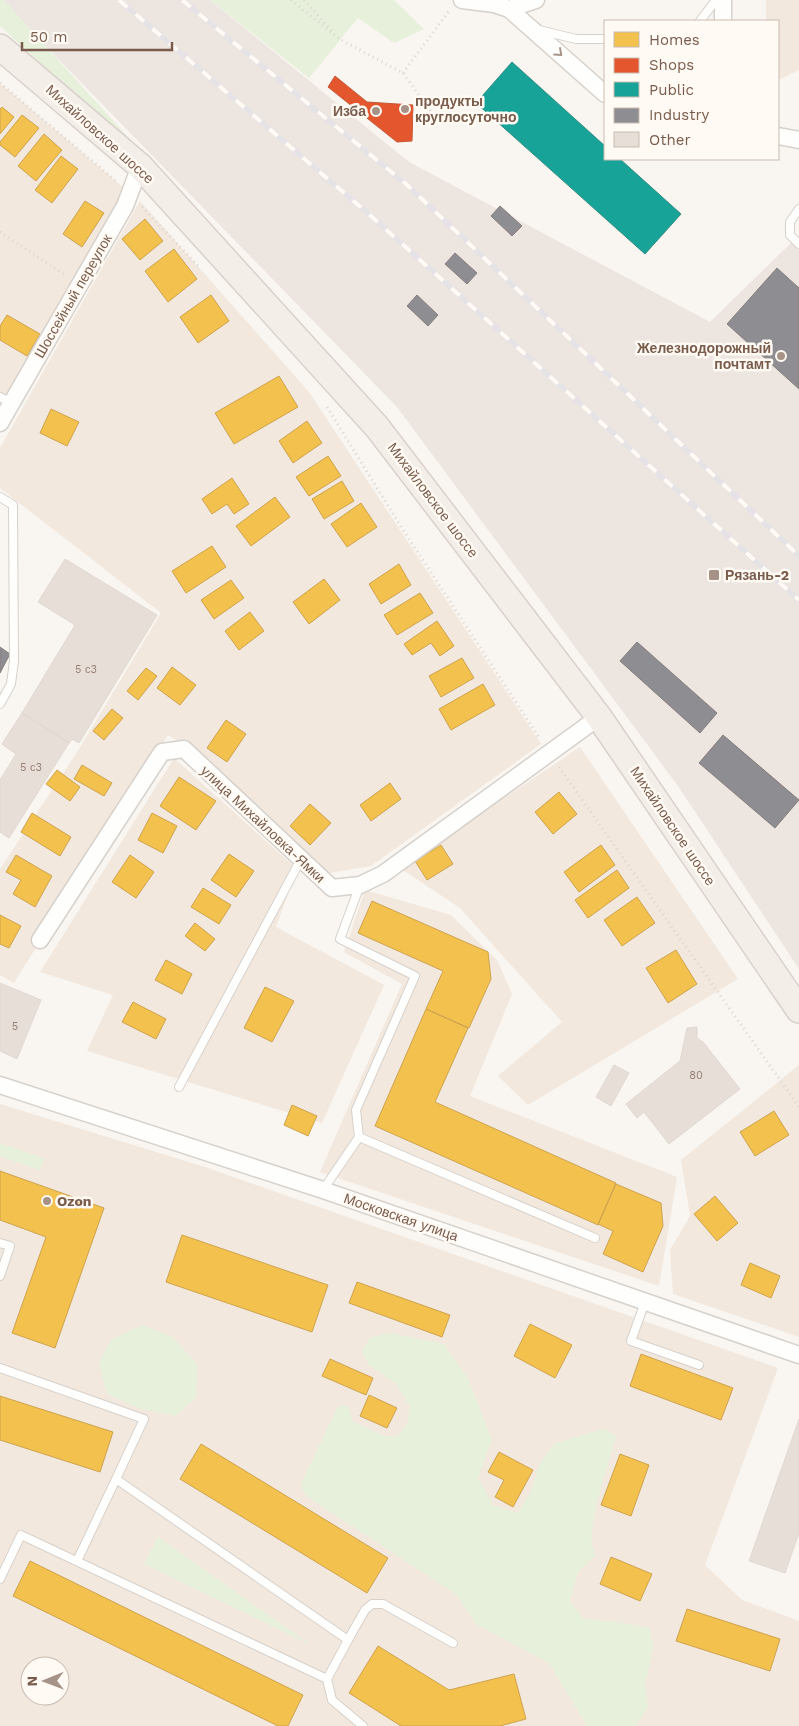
<svg xmlns="http://www.w3.org/2000/svg" width="799" height="1726" font-family="'Work Sans',sans-serif">
  <rect width="100%" height="100%" fill="#f9f5f0"/>
  <path fill="#f2e8de" fill-rule="evenodd" d="M 766,0 L 799,0 L 799,70 L 778,80 L 778,21 L 766,21 Z
    M 0,83 L 125,189 L 0,408 Z
    M 140,201 L 309,392 L 541,744 L 371,866 L 329,873 L 198,754 L 168,735 L 14,983 L 0,975 L 0,869 L 79,749 L 161,613 L 0,488 L 0,448 Z
    M 580,747 L 738,979 L 528,1105 L 498,1076 L 562,1022 L 460,908 L 400,868 Z
    M 174,758 L 297,869 L 276,927 L 384,985 L 322,1123 L 87,1051 L 113,995 L 40,972 Z
    M 365,890 L 451,915 L 497,960 L 512,994 L 470,1096 L 677,1177 L 659,1286 L 320,1172 L 402,984 L 344,952 Z
    M 799,1065 L 799,1337 L 673,1294 L 670,1250 L 690,1216 L 681,1160 Z
    M 0,1104 L 205,1167 L 778,1368 L 705,1565 L 742,1600 L 799,1621 L 799,1726 L 0,1726 ZM 30,1666 L 60,1666 L 60,1696 L 30,1696 Z"/>
  <path fill="#ede5e0" d="M 4,0 L 210,0 L 409,162 L 710,322 L 799,235 L 799,969 L 678,786 L 397,407 L 30,30 Z"/>
  <path fill="#e7f0db" d="M 0,0 L 4,0 L 156,168 L 0,26 Z
    M 210,0 L 394,0 L 424,29 L 394,43 L 358,18 L 309,78 Z
    M 0,1143 L 44,1158 L 40,1170 L 0,1156 Z
    M 142,1325 L 171,1336 L 197,1364 L 196,1397 L 176,1416 L 141,1409 L 107,1394 L 99,1363 L 111,1340 Z
    M 390,1333 L 444,1344 L 468,1378 L 492,1440 L 478,1478 L 493,1505 L 518,1513 L 531,1491 L 539,1465 L 555,1443 L 604,1429 L 616,1436 L 597,1502 L 591,1537 L 595,1556 L 578,1572 L 570,1601 L 584,1619 L 611,1621 L 650,1628 L 653,1647 L 645,1686 L 648,1708 L 635,1726 L 587,1726 L 549,1663 L 476,1624 L 457,1595 L 305,1495 L 301,1484 L 338,1406 L 349,1406 L 352,1421 L 384,1436 L 398,1436 L 408,1422 L 410,1407 L 396,1384 L 369,1365 L 362,1351 L 370,1338 Z
    M 158,1537 L 311,1645 L 144,1564 Z"/>
  <path fill="#f2c14e" stroke="#cea34e" d="M 2,107 L 14,117 L 0,134 L 0,109 Z
    M 22,115 L 39,128 L 15,157 L 0,145 L 0,142 Z
    M 44,134 L 62,150 L 36,181 L 18,166 Z
    M 61,156 L 78,169 L 52,203 L 35,190 Z
    M 85,201 L 104,213 L 82,247 L 63,234 Z
    M 145,219 L 163,241 L 140,260 L 122,239 Z
    M 174,249 L 197,279 L 168,302 L 145,271 Z
    M 211,295 L 229,321 L 198,343 L 180,317 Z
    M 7,315 L 40,334 L 27,356 L 0,340 L 0,326 Z
    M 279,376 L 298,407 L 234,444 L 215,413 Z
    M 51,409 L 79,422 L 67,446 L 40,433 Z
    M 307,421 L 322,443 L 293,463 L 279,441 Z
    M 328,456 L 341,476 L 309,496 L 296,477 Z
    M 232,478 L 249,504 L 234,514 L 227,504 L 212,514 L 202,499 Z
    M 342,481 L 354,501 L 324,519 L 312,499 Z
    M 275,497 L 290,517 L 251,546 L 236,526 Z
    M 361,503 L 377,527 L 347,547 L 331,524 Z
    M 212,546 L 226,567 L 186,593 L 172,571 Z
    M 399,564 L 411,585 L 381,604 L 369,584 Z
    M 324,579 L 340,600 L 309,624 L 293,602 Z
    M 231,580 L 244,598 L 214,619 L 201,600 Z
    M 420,593 L 433,613 L 397,635 L 384,615 Z
    M 250,612 L 264,631 L 239,650 L 225,631 Z
    M 437,621 L 454,646 L 440,656 L 431,643 L 412,655 L 404,644 Z
    M 462,658 L 474,678 L 441,697 L 429,676 Z
    M 172,667 L 196,685 L 180,705 L 157,688 Z
    M 146,668 L 157,676 L 138,700 L 127,691 Z
    M 483,684 L 495,705 L 451,730 L 439,709 Z
    M 112,709 L 123,718 L 104,740 L 93,731 Z
    M 226,720 L 246,734 L 227,762 L 207,748 Z
    M 82,765 L 112,783 L 104,796 L 74,779 Z
    M 57,770 L 80,787 L 70,801 L 46,784 Z
    M 179,777 L 216,801 L 196,830 L 160,806 Z
    M 390,783 L 401,799 L 371,821 L 360,805 Z
    M 559,792 L 577,814 L 553,834 L 535,812 Z
    M 310,804 L 331,823 L 310,845 L 290,826 Z
    M 32,813 L 71,837 L 60,856 L 21,832 Z
    M 152,813 L 177,826 L 163,853 L 138,840 Z
    M 441,845 L 453,864 L 427,880 L 415,861 Z
    M 601,845 L 615,865 L 579,892 L 564,872 Z
    M 229,854 L 254,871 L 236,897 L 211,880 Z
    M 16,855 L 52,876 L 35,907 L 13,894 L 21,880 L 6,872 Z
    M 130,855 L 154,872 L 136,898 L 112,882 Z
    M 617,870 L 629,888 L 588,918 L 575,900 Z
    M 203,888 L 231,905 L 219,924 L 191,907 Z
    M 637,897 L 655,923 L 622,946 L 604,920 Z
    M 372,901 L 488,952 L 491,979 L 469,1028 L 426,1009 L 443,971 L 358,933 Z
    M 0,915 L 21,926 L 9,948 L 0,944 Z
    M 195,923 L 215,939 L 205,951 L 185,936 Z
    M 676,950 L 697,984 L 668,1003 L 646,968 Z
    M 166,960 L 192,974 L 182,994 L 155,980 Z
    M 265,987 L 294,1001 L 272,1042 L 244,1028 Z
    M 133,1002 L 166,1019 L 156,1039 L 122,1022 Z
    M 426,1009 L 468,1028 L 435,1102 L 616,1183 L 598,1225 L 375,1126 Z
    M 292,1105 L 317,1116 L 308,1136 L 284,1125 Z
    M 774,1111 L 789,1135 L 755,1156 L 740,1132 Z
    M 0,1171 L 104,1208 L 55,1348 L 12,1333 L 46,1237 L 0,1220 Z
    M 616,1184 L 661,1203 L 663,1226 L 643,1272 L 603,1254 L 613,1231 L 598,1224 Z
    M 715,1196 L 738,1223 L 717,1241 L 694,1214 Z
    M 182,1235 L 328,1285 L 312,1332 L 166,1282 Z
    M 750,1263 L 780,1276 L 771,1298 L 741,1285 Z
    M 357,1282 L 450,1315 L 442,1337 L 349,1303 Z
    M 530,1324 L 572,1345 L 555,1378 L 514,1356 Z
    M 641,1354 L 733,1388 L 721,1420 L 630,1386 Z
    M 330,1359 L 373,1378 L 366,1395 L 322,1376 Z
    M 369,1395 L 397,1408 L 387,1428 L 360,1416 Z
    M 0,1396 L 113,1432 L 100,1472 L 0,1440 Z
    M 201,1444 L 388,1558 L 367,1593 L 180,1479 Z
    M 499,1452 L 533,1470 L 513,1507 L 495,1497 L 504,1480 L 488,1472 Z
    M 620,1454 L 649,1465 L 631,1516 L 601,1505 Z
    M 611,1557 L 652,1574 L 640,1601 L 600,1584 Z
    M 30,1561 L 303,1695 L 288,1726 L 278,1726 L 13,1596 Z
    M 687,1609 L 780,1639 L 770,1671 L 676,1641 Z
    M 378,1646 L 449,1690 L 514,1674 L 526,1719 L 500,1726 L 401,1726 L 349,1693 Z"/>
  <path fill="#e4572e" stroke="#c45837" d="M 335,76 L 367,102 L 413,105 L 412,141 L 397,142 L 328,87 Z"/>
  <path fill="#17a398" stroke="#358e82" d="M 512,62 L 605,146 L 605,159 L 620,159 L 681,214 L 645,254 L 476,103 Z"/>
  <path fill="#8d8d92" stroke="#877e7d" d="M 500,206 L 522,226 L 512,236 L 491,216 Z
    M 455,253 L 477,273 L 467,284 L 445,264 Z
    M 777,268 L 799,288 L 799,389 L 727,324 Z
    M 417,295 L 438,315 L 428,326 L 407,306 Z
    M 637,642 L 717,713 L 700,733 L 620,661 Z
    M 0,647 L 10,654 L 0,673 Z
    M 723,735 L 799,800 L 775,828 L 699,763 Z"/>
  <path fill="#e6ded7" stroke="#e2d8d2" d="M 65,559 L 157,615 L 79,743 L 72,739 L 69,743 L 22,713 L 75,625 L 38,602 Z
    M 22,713 L 69,743 L 9,838 L 0,832 L 0,780 L 16,754 L 2,744 Z
    M 0,983 L 41,1000 L 17,1059 L 0,1051 Z
    M 697,1027 L 697,1038 L 703,1042 L 740,1089 L 669,1144 L 644,1112 L 637,1118 L 626,1104 L 680,1061 L 687,1028 Z
    M 614,1065 L 629,1073 L 611,1106 L 596,1097 Z
    M 799,1419 L 799,1533 L 785,1573 L 749,1561 Z"/>
  <g fill="none" stroke-linecap="round" stroke-linejoin="round">
    <defs>
      <path id="lane" d="M 700,21 L 716,0
        M 539,30 L 576,39 L 605,39
        M 799,209 L 790,222 L 790,235 L 799,244
        M 0,397 L 12,403
        M 0,497 L 13,505 L 14,661 L 11,684 L 0,704
        M 179,1087 L 300,861
        M 359,1137 L 356,1110 L 415,976 L 340,939 L 360,885
        M 323,1190 L 359,1137 L 595,1238
        M 0,1243 L 10,1246 L 0,1276
        M 645,1302 L 631,1341 L 699,1365
        M 0,1368 L 144,1419 L 116,1479 L 348,1640 L 327,1679 L 332,1700 L 363,1726
        M 77,1561 L 116,1479
        M 0,1579 L 21,1535 L 327,1679
        M 348,1640 L 365,1610 L 372,1604 L 383,1604 L 453,1643"/>
      <path id="street" d="M 462,0 L 494,4 L 509,9 L 536,0
        M 723,0 L 723,21
        M 509,9 L 605,94
        M 778,136 L 799,140
        M 0,423 L 125,206 L 140,166
        M 40,940 L 162,752 L 184,749 L 332,888 L 360,885 L 383,874 L 599,717
        M 0,1085 L 323,1190 L 799,1355"/>
      <path id="primary" d="M 0,47 L 140,166 L 377,427 L 599,717 L 799,1010"/>
    </defs>
    <use href="#lane" stroke="#d7d1cb" stroke-width="10"/>
    <use href="#street" stroke="#d7d1cb" stroke-width="19"/>
    <use href="#primary" stroke="#dad1cc" stroke-width="28"/>
    <path stroke="#dcd5d0" stroke-width="3" stroke-dasharray="1 4" stroke-linecap="butt" d="M 291,0 L 341,40 L 403,73 L 441,126
      M 304,0 L 333,32
      M 403,73 L 449,11
      M 0,83 L 117,182
      M 142,207 L 198,266
      M 0,232 L 65,275
      M 327,407 L 398,522 L 540,739
      M 559,767 L 799,1107"/>
    <use href="#lane" stroke="#fefefd" stroke-width="8"/>
    <use href="#street" stroke="#fefefd" stroke-width="16"/>
    <use href="#primary" stroke="#f3eee8" stroke-width="25"/>
    <defs>
      <path id="rail" d="M 119,0 L 371,216 L 799,600
        M 182,0 L 406,184 L 799,556"/>
    </defs>
    <use href="#rail" stroke="#e6e3e7" stroke-width="5.5"/>
    <use href="#rail" stroke="#fffaf3" stroke-width="4" stroke-dasharray="11" stroke-linecap="butt"/>
  </g>
  <defs><path id="oneway-chevron" d="M-2-3.5L2.5 0L-2 3.5" fill="none" stroke-width="1.6" stroke-linecap="round" stroke-linejoin="round" transform="scale(1.25)"/></defs>
  <use stroke="#a8958b" href="#oneway-chevron" transform="translate(559 53) rotate(42)"/>
  <g fill="#a69286" stroke="#fffaf3" stroke-width="2">
    <circle cx="405" cy="109" r="5"/>
    <circle cx="376" cy="111" r="5"/>
    <circle cx="781" cy="356" r="5"/>
    <rect x="708" y="569" width="12" height="12" rx="2.5"/>
    <circle cx="47" cy="1201" r="5"/>
  </g>
  <g text-anchor="middle" dominant-baseline="central" stroke-width="5" stroke-linejoin="round" paint-order="stroke">
    <g font-size="11" fill="#977e72">
      <text x="86" y="669">5 с3</text>
      <text x="31" y="767">5 с3</text>
      <text x="15" y="1026">5</text>
      <text x="696" y="1075">80</text>
    </g>
    <g font-size="14" font-weight="bold" fill="#7a5c4d" stroke="#fffaf3" text-anchor="start">
      <text x="415" y="101">продукты<tspan x="415" dy="16">круглосуточно</tspan></text>
      <text x="366" y="111" text-anchor="end">Изба</text>
      <text x="771" y="348" text-anchor="end">Железнодорожный<tspan x="771" dy="16">почтамт</tspan></text>
      <text x="725" y="575">Рязань-2</text>
      <text x="57" y="1201">Ozon</text>
    </g>
    <g font-size="14" fill="#7a5c4d" stroke="#fffaf3">
      <text transform="translate(100 134) rotate(42)">Михайловское шоссе</text>
      <text transform="translate(73 296) rotate(-60)">Шоссейный переулок</text>
      <text transform="translate(433 500) rotate(53)">Михайловское шоссе</text>
      <text transform="translate(263 824) rotate(43)">улица Михайловка-Ямки</text>
      <text transform="translate(673 826) rotate(56)">Михайловское шоссе</text>
      <text transform="translate(401 1217) rotate(19)">Московская улица</text>
    </g>
  </g>
  <rect x="604" y="20" width="175" height="140" fill="#fffaf3" stroke="#cabbb1"/>
  <rect x="614" y="32" width="25" height="15" fill="#f2c14e" stroke="#cabbb1"/>
  <text x="649" y="45" font-size="15" fill="#7a5c4d">Homes</text>
  <rect x="614" y="58" width="25" height="15" fill="#e4572e" stroke="#cabbb1"/>
  <text x="649" y="70" font-size="15" fill="#7a5c4d">Shops</text>
  <rect x="614" y="82" width="25" height="15" fill="#17a398" stroke="#cabbb1"/>
  <text x="649" y="95" font-size="15" fill="#7a5c4d">Public</text>
  <rect x="614" y="108" width="25" height="15" fill="#8d8d92" stroke="#cabbb1"/>
  <text x="649" y="120" font-size="15" fill="#7a5c4d">Industry</text>
  <rect x="614" y="132" width="25" height="15" fill="#e6ded7" stroke="#cabbb1"/>
  <text x="649" y="145" font-size="15" fill="#7a5c4d">Other</text>
  <g transform="translate(45 1681) rotate(269)"><circle r="24" fill="#fffaf3" stroke="#cabbb1"/>
  <path d="M0-4L9 19L0 12L-9 19Z" fill="#a69286"/>
  <text y="-8" font-size="14" font-weight="bold" text-anchor="middle" fill="#7a5c4d">N</text>
  </g>
  <path d="M22 42v8h150v-8" fill="none" stroke="#7a5c4d" stroke-width="2.5"/>
  <text x="30" y="42" font-size="15" fill="#7a5c4d" stroke="#fffaf3" stroke-width="4" paint-order="stroke">50 m</text>
</svg>
